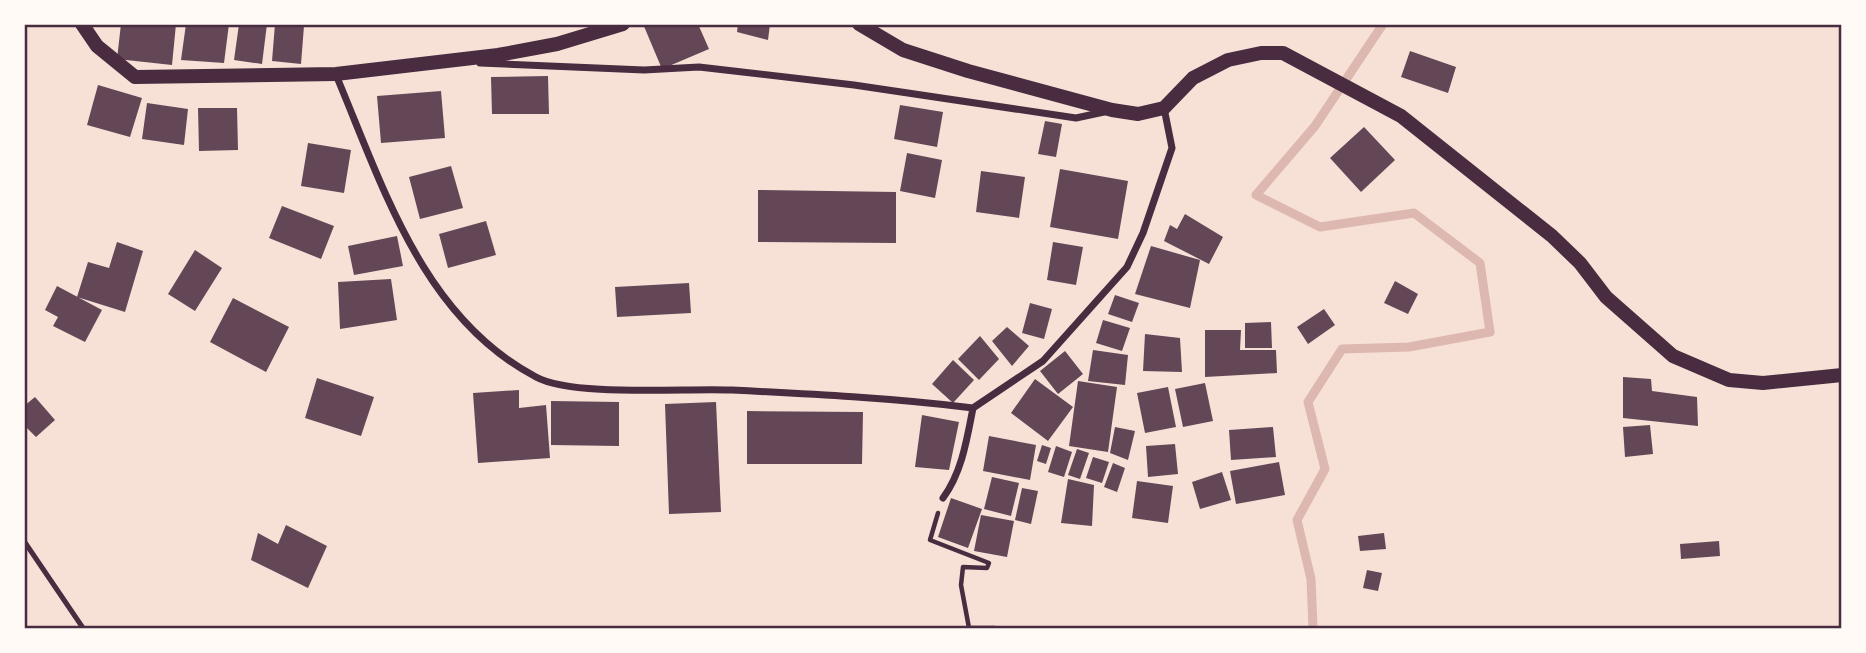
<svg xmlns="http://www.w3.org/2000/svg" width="1866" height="653" font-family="'Source Serif 4',serif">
  <rect width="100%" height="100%" fill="#f7e1d7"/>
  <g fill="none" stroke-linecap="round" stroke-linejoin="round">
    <path stroke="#dcb8b0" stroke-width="9" d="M 1313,628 L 1311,579 L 1297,520 L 1325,469 L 1308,402 L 1342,349 L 1409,347 L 1490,332 L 1480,263 L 1414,213 L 1320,227 L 1256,195 L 1315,126 L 1383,24"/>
  </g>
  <path fill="#644757" d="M 121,24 L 176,24 L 172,65 L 117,59 Z
    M 186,24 L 229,24 L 224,63 L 181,60 Z
    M 239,24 L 267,24 L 262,64 L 234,60 Z
    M 275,24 L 304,26 L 301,64 L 272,61 Z
    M 643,24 L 698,24 L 709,49 L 662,69 Z
    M 738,24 L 770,24 L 768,40 L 737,32 Z
    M 1410,51 L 1456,67 L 1448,93 L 1401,77 Z
    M 548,76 L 549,114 L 492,114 L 491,77 Z
    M 98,85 L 142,98 L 130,137 L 87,125 Z
    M 441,91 L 445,138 L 381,143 L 377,96 Z
    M 147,103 L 188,109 L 184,145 L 142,139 Z
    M 900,105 L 943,112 L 937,147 L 894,139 Z
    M 198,108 L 237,108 L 238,150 L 199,151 Z
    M 1045,121 L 1062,124 L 1056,157 L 1038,154 Z
    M 1364,127 L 1395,160 L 1361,192 L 1330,158 Z
    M 308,143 L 351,150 L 344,193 L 301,186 Z
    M 907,153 L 942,160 L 935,198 L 900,191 Z
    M 451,166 L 463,208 L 420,219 L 409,177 Z
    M 1060,169 L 1128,181 L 1118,239 L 1050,227 Z
    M 981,171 L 1025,177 L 1019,218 L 976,212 Z
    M 758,190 L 896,192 L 896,243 L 758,242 Z
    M 282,206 L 334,226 L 321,259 L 269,238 Z
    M 1185,214 L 1223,237 L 1209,264 L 1164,241 L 1170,225 L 1177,229 Z
    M 486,221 L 496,255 L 448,268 L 439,234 Z
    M 397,236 L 403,266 L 354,275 L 348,246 Z
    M 117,242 L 143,251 L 125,312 L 77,297 L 88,262 L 109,268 Z
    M 1053,242 L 1083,247 L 1076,285 L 1047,280 Z
    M 1151,246 L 1200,260 L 1190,308 L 1135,294 Z
    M 195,250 L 222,268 L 195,311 L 168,294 Z
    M 391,279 L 397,320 L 340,329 L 338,282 Z
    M 1395,281 L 1418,294 L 1408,314 L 1384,303 Z
    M 689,283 L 691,313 L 617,317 L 615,287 Z
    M 57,286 L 102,310 L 85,342 L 53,326 L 58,317 L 45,310 Z
    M 1115,295 L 1139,303 L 1132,322 L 1108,314 Z
    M 233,298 L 289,327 L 266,372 L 210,342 Z
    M 1030,303 L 1052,309 L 1044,339 L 1022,333 Z
    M 1324,309 L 1335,325 L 1308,344 L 1297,327 Z
    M 1103,320 L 1130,328 L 1122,351 L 1096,343 Z
    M 1271,322 L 1272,348 L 1245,348 L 1245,323 Z
    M 1007,327 L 1029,346 L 1012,366 L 992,341 Z
    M 1205,330 L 1241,330 L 1240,350 L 1276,350 L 1277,373 L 1205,377 Z
    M 1145,334 L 1180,338 L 1182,372 L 1143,371 Z
    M 980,336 L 999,359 L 979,380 L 958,359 Z
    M 1093,350 L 1128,355 L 1125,385 L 1088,381 Z
    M 1065,351 L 1083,374 L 1058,394 L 1040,371 Z
    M 953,360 L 974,380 L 953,403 L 932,384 Z
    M 1623,377 L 1651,379 L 1652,391 L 1697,397 L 1698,426 L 1623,418 Z
    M 317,378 L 374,397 L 361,436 L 305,418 Z
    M 1035,379 L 1073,407 L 1048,441 L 1011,413 Z
    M 1078,381 L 1117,387 L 1108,452 L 1069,446 Z
    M 1205,383 L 1213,421 L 1183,427 L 1175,389 Z
    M 1168,387 L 1176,427 L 1145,433 L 1137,393 Z
    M 519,390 L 519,408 L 546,405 L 550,458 L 478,463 L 473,393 Z
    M 35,397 L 55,420 L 36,437 L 24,425 L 24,406 Z
    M 551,401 L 619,402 L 619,446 L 551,445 Z
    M 716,402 L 721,512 L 669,514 L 665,404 Z
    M 747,411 L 863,412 L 862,464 L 747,464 Z
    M 922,415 L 959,422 L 949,470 L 915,467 Z
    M 1650,425 L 1653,454 L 1625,457 L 1623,427 Z
    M 1115,427 L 1135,431 L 1128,460 L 1110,453 Z
    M 1273,427 L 1276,457 L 1231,460 L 1229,430 Z
    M 989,436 L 1036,445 L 1030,480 L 983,471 Z
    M 1175,444 L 1178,474 L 1148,477 L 1146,446 Z
    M 1042,445 L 1051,448 L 1046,464 L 1037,461 Z
    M 1056,446 L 1072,452 L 1064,477 L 1048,472 Z
    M 1077,449 L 1089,453 L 1080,479 L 1068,475 Z
    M 1093,457 L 1109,462 L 1102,483 L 1086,478 Z
    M 1279,462 L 1285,495 L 1236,504 L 1230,471 Z
    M 1113,463 L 1125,468 L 1117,492 L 1104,487 Z
    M 1222,472 L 1231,500 L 1200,509 L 1192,482 Z
    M 992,477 L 1019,483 L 1011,516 L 984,509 Z
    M 1068,479 L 1094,485 L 1092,526 L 1061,523 Z
    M 1137,481 L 1173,486 L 1168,523 L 1132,518 Z
    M 1022,488 L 1038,491 L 1031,524 L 1015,520 Z
    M 951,498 L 982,509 L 968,548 L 938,537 Z
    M 981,515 L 1014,521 L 1007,557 L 974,551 Z
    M 286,525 L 327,546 L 308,588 L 251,560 L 258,533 L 278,544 Z
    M 1384,533 L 1386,549 L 1360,551 L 1358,536 Z
    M 1719,541 L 1720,556 L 1681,559 L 1680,544 Z
    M 1367,570 L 1382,573 L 1378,591 L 1363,588 Z"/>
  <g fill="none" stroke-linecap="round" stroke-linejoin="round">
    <path stroke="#4a2c40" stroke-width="4.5" d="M 938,513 L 930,540 L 989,563 L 987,568 L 963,567 L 961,585 L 969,628 L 995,628"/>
    <path stroke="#4a2c40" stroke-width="5" d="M 24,541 L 83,628"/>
    <path stroke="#4a2c40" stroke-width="7" d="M 480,63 L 644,70 L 699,67 L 854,85 L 1076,118 L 1104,112
      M 336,75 C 383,186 422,317 536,377 C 572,397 685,388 730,390 C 811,394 893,398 973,408 L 1043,361 L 1127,267 L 1143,233 L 1172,148 L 1164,108
      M 943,498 C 962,472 967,439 973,408"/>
    <path stroke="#4a2c40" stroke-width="14" d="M 82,24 L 97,46 L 135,77 L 336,74 L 498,55 L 557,44 L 623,24
      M 859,24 L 903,50 L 968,71 L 1112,110 L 1138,114 L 1164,108 L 1193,78 L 1228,60 L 1261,53 L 1283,53 L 1401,116 L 1552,236 L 1580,263 L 1606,297 L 1673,356 L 1729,380 L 1763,383 L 1842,375"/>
  </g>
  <rect width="1866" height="653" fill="none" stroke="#fffaf5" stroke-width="52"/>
  <rect x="26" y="26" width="1814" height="601" fill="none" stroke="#4a2c40" stroke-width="2.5"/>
</svg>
